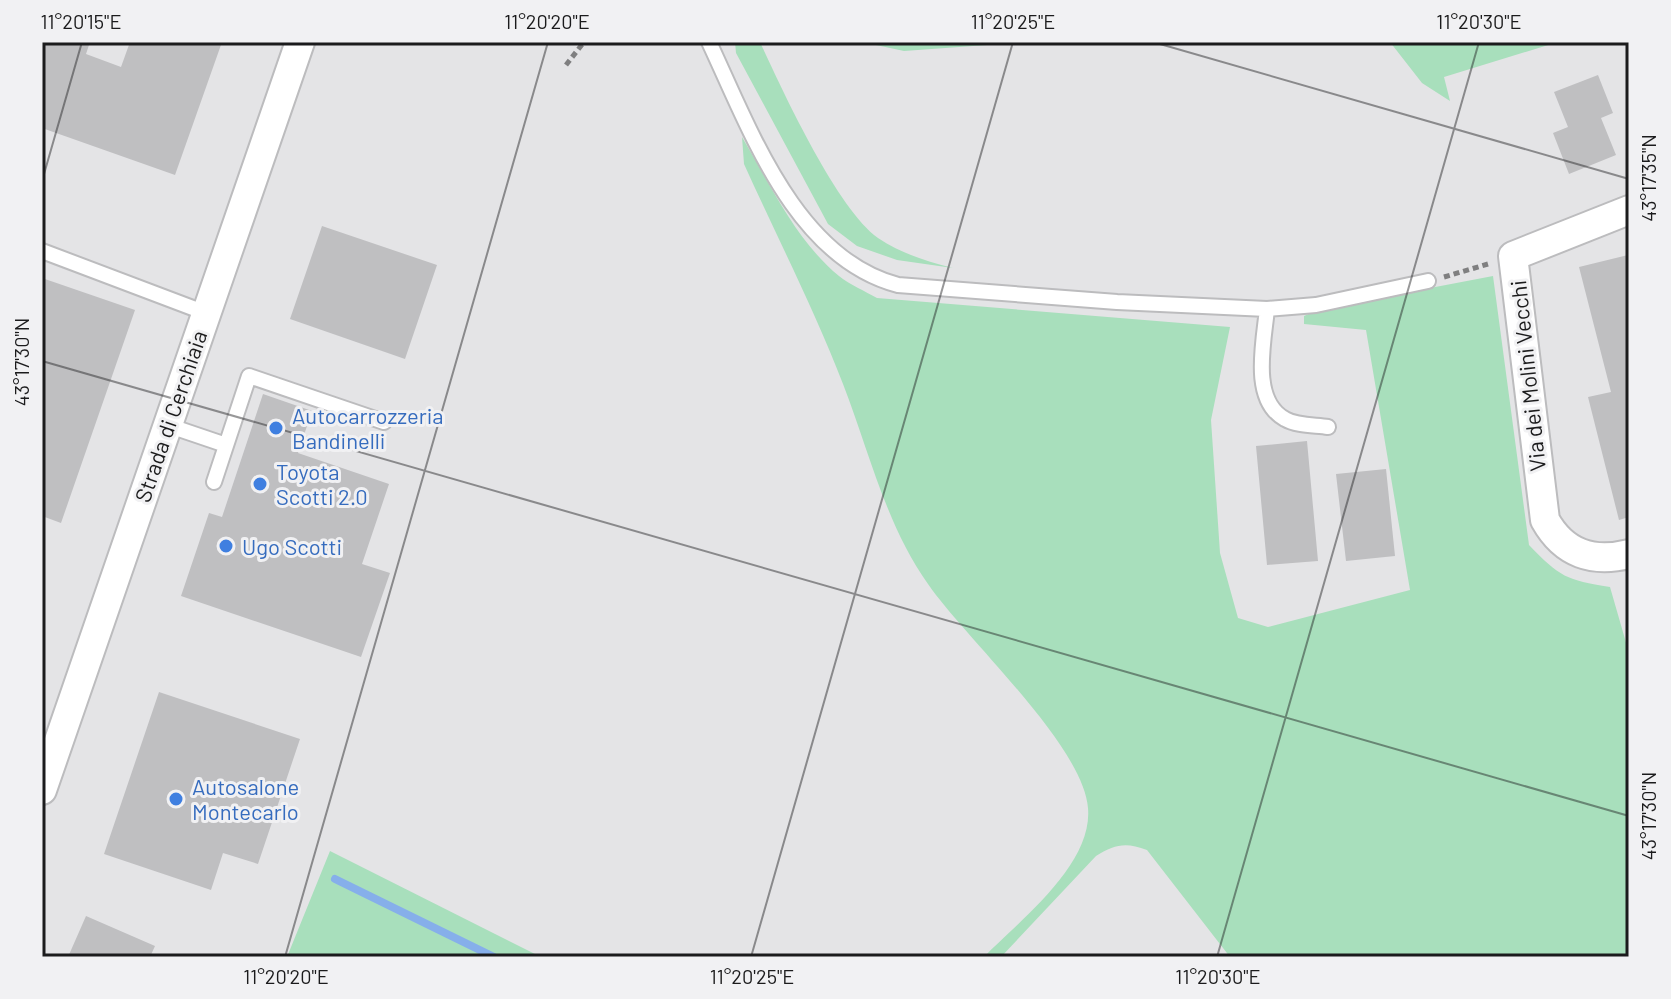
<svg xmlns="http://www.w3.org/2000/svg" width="1671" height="999" font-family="Barlow,sans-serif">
  <rect width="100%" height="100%" fill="#e4e4e6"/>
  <path fill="#a8dfbc" d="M 735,42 L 760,42 C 782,90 837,209 878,238 C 902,254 926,261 953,268 L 897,260 L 857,246 L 828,224 L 736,53 Z
    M 862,42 L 1029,42 L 904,51 Z
    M 1390,42 L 1558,42 L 1444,77 L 1450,101 L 1422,83 Z
    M 742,137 C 770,184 796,241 839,276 C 850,285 865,291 877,298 L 1230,327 L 1211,420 L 1220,553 L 1238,618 L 1268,627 L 1410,590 L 1366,330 L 1304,324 L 1304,316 L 1320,309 L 1493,276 L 1529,545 C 1560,577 1566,580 1610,587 L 1629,653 L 1629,957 L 1230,957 L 1147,850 C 1126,842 1115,844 1096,856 L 1001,957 L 984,957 C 1020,920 1093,865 1088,808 C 1083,745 966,639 928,584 C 886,525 869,451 843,384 C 814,309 777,237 744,164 Z
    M 330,851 L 541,957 L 287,957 Z"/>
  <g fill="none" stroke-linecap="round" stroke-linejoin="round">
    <path stroke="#86afea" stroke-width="8" d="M 335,879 L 494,957"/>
  </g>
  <path fill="#bfbfc1" d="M 42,42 L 90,42 L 86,54 L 121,67 L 130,42 L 222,42 L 175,175 L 42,128 Z
    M 1598,75 L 1613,113 L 1601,118 L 1616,155 L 1569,174 L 1553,133 L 1568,127 L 1554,92 Z
    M 322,226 L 437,265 L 405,359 L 290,319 Z
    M 1628,255 L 1629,517 L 1619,520 L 1588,397 L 1611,392 L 1579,267 Z
    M 42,278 L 135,310 L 61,523 L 42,516 Z
    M 263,394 L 312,411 L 298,453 L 389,484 L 362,564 L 390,573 L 361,657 L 181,596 L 209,513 L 222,517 Z
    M 1307,441 L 1318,561 L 1267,565 L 1256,446 Z
    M 1386,469 L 1395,556 L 1346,561 L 1336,474 Z
    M 159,692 L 300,739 L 258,864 L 223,853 L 211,890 L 104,854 Z
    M 86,916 L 155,946 L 150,957 L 68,957 Z"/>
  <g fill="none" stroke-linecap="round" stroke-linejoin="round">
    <defs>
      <path id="service" d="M 709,42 C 750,129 795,258 898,285 L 1117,302 L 1267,309 L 1316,305 L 1428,281
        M 42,251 L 206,313
        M 1267,309 C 1264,341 1250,400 1285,419 C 1297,426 1315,425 1328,427
        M 167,425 L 226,445
        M 214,482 L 249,376 L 384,422"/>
      <path id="minor" d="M 1629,210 L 1513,256 L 1545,520 C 1564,554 1593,563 1629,554
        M 42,790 L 300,42"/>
    </defs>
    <use href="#service" stroke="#bcbcbe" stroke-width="18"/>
    <use href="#minor" stroke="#bcbcbe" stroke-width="32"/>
    <path stroke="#7f7f80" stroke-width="5" stroke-dasharray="6 4" stroke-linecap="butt" d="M 566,65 L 584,42
      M 1444,277 L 1488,264"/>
    <use href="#service" stroke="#fff" stroke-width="14"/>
    <use href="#minor" stroke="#fff" stroke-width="28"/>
  </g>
  <path fill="none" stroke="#1b1b1c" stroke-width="2" stroke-opacity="0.45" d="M 1153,42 L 1629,179M 42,181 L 82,42M 42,361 L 1629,816M 285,957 L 548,42M 751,957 L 1013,42M 1217,957 L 1479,42"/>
  <g fill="#3f7fe0" stroke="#f1f1f3" stroke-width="3">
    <circle cx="276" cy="428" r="8"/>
    <circle cx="260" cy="484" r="8"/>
    <circle cx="226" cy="546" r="8"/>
    <circle cx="176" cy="799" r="8"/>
  </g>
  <g text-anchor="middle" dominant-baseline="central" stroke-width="6" stroke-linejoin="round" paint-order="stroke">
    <g font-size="22" fill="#1b1b1c" stroke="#f1f1f3">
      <text transform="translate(1527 376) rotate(-96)">Via dei Molini Vecchi</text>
      <text transform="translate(170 416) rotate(-71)">Strada di Cerchiaia</text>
    </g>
    <g font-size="22" fill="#366cbe" stroke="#f1f1f3" text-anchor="start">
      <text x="292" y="415">Autocarrozzeria<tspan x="292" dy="25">Bandinelli</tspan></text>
      <text x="276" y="471">Toyota<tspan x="276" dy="25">Scotti 2.0</tspan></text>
      <text x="242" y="546">Ugo Scotti</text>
      <text x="192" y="786">Autosalone<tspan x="192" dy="25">Montecarlo</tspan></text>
    </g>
  </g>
  <rect width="1671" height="999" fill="none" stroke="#f1f1f3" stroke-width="88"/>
  <rect x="44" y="44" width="1583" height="911" fill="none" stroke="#1b1b1c" stroke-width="3"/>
  <g font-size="20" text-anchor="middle" fill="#1b1b1c">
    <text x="81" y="29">11°20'15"E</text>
    <text x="547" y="29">11°20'20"E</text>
    <text x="1013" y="29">11°20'25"E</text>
    <text x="1479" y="29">11°20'30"E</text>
    <text transform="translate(1649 178) rotate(-90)" y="7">43°17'35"N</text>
    <text transform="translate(22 362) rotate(-90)" y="7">43°17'30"N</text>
    <text transform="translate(1649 816) rotate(-90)" y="7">43°17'30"N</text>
    <text x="286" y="984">11°20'20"E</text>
    <text x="752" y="984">11°20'25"E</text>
    <text x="1218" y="984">11°20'30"E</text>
  </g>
</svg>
